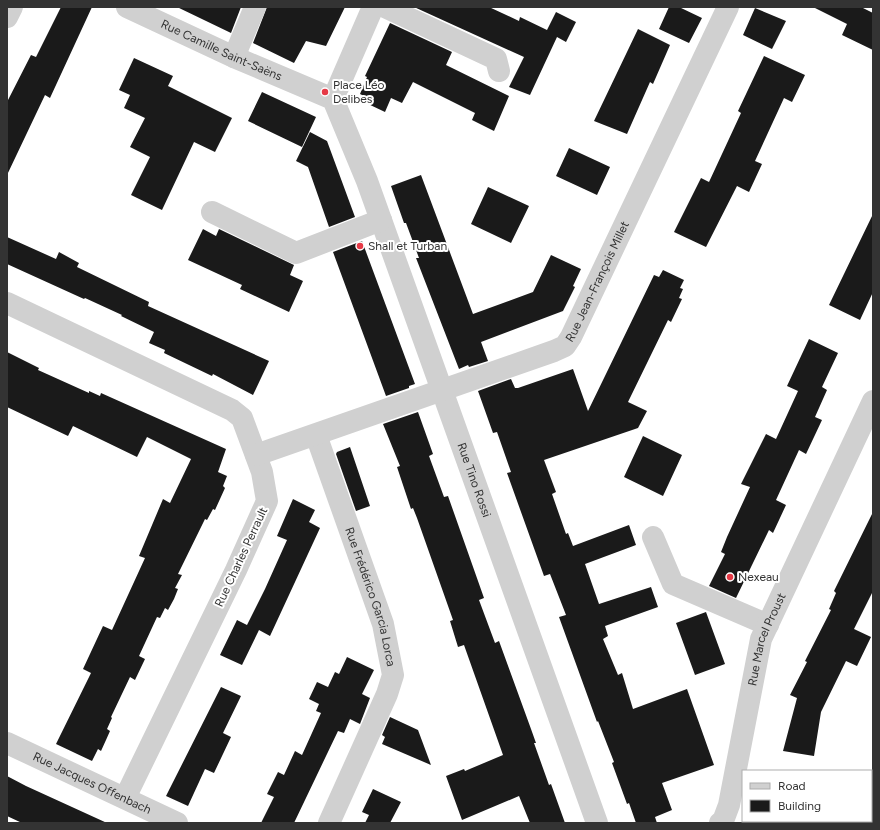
<svg xmlns="http://www.w3.org/2000/svg" width="880" height="830" font-family="Figtree,sans-serif">
  <rect width="100%" height="100%" fill="#fff"/>
  <path fill="#1a1a1a" d="M 61,7 L 92,7 L 50,98 L 45,95 L 7,175 L 7,102 L 31,55 L 36,57 Z
    M 177,7 L 241,7 L 231,33 Z
    M 267,7 L 345,7 L 326,46 L 306,41 L 294,63 L 253,43 Z
    M 414,7 L 489,7 L 519,21 L 520,17 L 547,30 L 556,12 L 576,22 L 566,42 L 557,37 L 530,95 L 509,87 L 524,57 Z
    M 669,7 L 679,7 L 702,18 L 689,43 L 659,29 Z
    M 813,7 L 861,7 L 873,13 L 873,50 L 842,35 L 847,24 Z
    M 755,8 L 786,21 L 772,49 L 743,35 Z
    M 390,23 L 452,52 L 446,65 L 509,96 L 494,131 L 472,120 L 475,113 L 413,82 L 402,103 L 391,98 L 385,112 L 366,103 L 368,98 L 360,94 L 367,77 L 365,76 Z
    M 638,29 L 670,45 L 653,84 L 650,82 L 627,134 L 594,121 Z
    M 764,56 L 805,75 L 792,102 L 784,98 L 755,161 L 762,164 L 749,192 L 737,186 L 706,247 L 674,232 L 701,178 L 709,182 L 741,113 L 738,111 Z
    M 134,58 L 173,76 L 168,86 L 232,118 L 215,152 L 194,142 L 162,210 L 131,195 L 150,157 L 130,147 L 145,118 L 124,108 L 130,95 L 119,90 Z
    M 262,92 L 316,117 L 302,147 L 248,121 Z
    M 310,132 L 327,141 L 355,217 L 329,227 L 308,167 L 296,161 Z
    M 569,148 L 610,167 L 597,195 L 556,176 Z
    M 421,175 L 473,314 L 533,292 L 551,255 L 581,269 L 573,286 L 575,287 L 563,311 L 481,342 L 488,361 L 469,367 L 468,365 L 459,369 L 416,258 L 419,258 L 406,223 L 404,223 L 391,186 Z
    M 488,187 L 529,206 L 511,243 L 471,224 Z
    M 873,214 L 873,292 L 860,320 L 829,305 Z
    M 203,229 L 216,236 L 219,229 L 294,265 L 290,275 L 303,281 L 289,312 L 240,289 L 242,285 L 188,260 Z
    M 7,237 L 56,259 L 59,252 L 79,263 L 77,267 L 149,302 L 148,306 L 269,361 L 253,395 L 213,374 L 212,376 L 164,353 L 165,350 L 149,343 L 154,332 L 121,316 L 122,315 L 85,298 L 84,299 L 7,264 Z
    M 362,241 L 415,384 L 409,386 L 409,388 L 386,396 L 333,252 Z
    M 663,270 L 684,280 L 680,288 L 683,289 L 679,298 L 682,299 L 671,322 L 668,320 L 628,402 L 647,411 L 638,428 L 544,460 L 556,492 L 552,494 L 566,534 L 568,533 L 573,546 L 629,525 L 636,545 L 585,564 L 599,604 L 651,587 L 658,607 L 605,626 L 608,636 L 603,639 L 618,675 L 622,673 L 633,709 L 687,689 L 714,765 L 662,783 L 672,810 L 655,817 L 657,823 L 636,823 L 629,803 L 627,804 L 612,763 L 614,762 L 598,721 L 597,722 L 559,617 L 566,615 L 550,574 L 544,576 L 507,473 L 511,472 L 497,432 L 493,433 L 478,391 L 511,379 L 515,388 L 518,388 L 573,369 L 588,411 L 654,275 L 659,277 Z
    M 809,339 L 838,353 L 822,387 L 827,390 L 815,417 L 822,420 L 806,454 L 799,450 L 776,500 L 786,505 L 773,533 L 769,530 L 736,598 L 709,586 L 725,554 L 721,552 L 727,537 L 750,487 L 741,484 L 766,434 L 776,439 L 798,391 L 787,386 Z
    M 7,352 L 39,368 L 38,370 L 89,393 L 89,391 L 100,396 L 101,393 L 226,449 L 218,472 L 227,476 L 223,486 L 225,488 L 215,510 L 213,509 L 207,520 L 205,519 L 178,574 L 182,575 L 175,588 L 178,589 L 174,599 L 168,610 L 165,608 L 160,618 L 157,617 L 139,656 L 145,659 L 135,680 L 130,677 L 111,717 L 112,718 L 107,729 L 110,731 L 106,740 L 101,751 L 98,749 L 92,761 L 56,744 L 91,673 L 83,669 L 103,626 L 112,630 L 145,558 L 139,556 L 163,499 L 170,503 L 191,459 L 147,437 L 137,457 L 73,426 L 68,436 L 7,407 Z
    M 418,412 L 433,454 L 429,456 L 444,497 L 448,496 L 484,598 L 479,600 L 495,643 L 499,641 L 531,729 L 536,743 L 534,743 L 549,785 L 551,784 L 565,823 L 530,823 L 519,796 L 462,820 L 446,776 L 464,769 L 465,771 L 503,755 L 464,645 L 458,647 L 450,621 L 453,620 L 417,518 L 413,508 L 411,509 L 397,467 L 400,466 L 383,424 Z
    M 643,436 L 682,455 L 663,496 L 624,477 Z
    M 350,447 L 370,506 L 356,511 L 336,454 L 337,452 Z
    M 293,499 L 315,510 L 309,522 L 320,528 L 270,636 L 259,630 L 242,665 L 220,655 L 237,620 L 247,625 L 265,589 L 287,540 L 277,536 Z
    M 873,512 L 873,591 L 854,629 L 871,637 L 857,666 L 846,661 L 821,712 L 814,756 L 783,751 L 797,698 L 790,695 L 807,662 L 805,661 L 831,610 L 829,609 L 836,593 L 834,591 Z
    M 706,612 L 725,664 L 695,675 L 676,623 Z
    M 347,657 L 374,670 L 362,694 L 370,698 L 360,724 L 350,719 L 344,733 L 338,731 L 294,823 L 261,823 L 274,797 L 267,794 L 278,772 L 284,775 L 295,751 L 302,755 L 321,713 L 316,711 L 319,704 L 309,699 L 317,682 L 328,687 L 335,672 L 339,674 Z
    M 221,687 L 241,696 L 223,733 L 231,737 L 214,773 L 205,769 L 188,806 L 166,796 Z
    M 390,717 L 418,730 L 431,765 L 382,744 L 385,737 L 382,735 Z
    M 7,776 L 26,786 L 107,823 L 22,823 L 7,816 Z
    M 373,789 L 401,802 L 390,823 L 365,823 L 369,815 L 362,812 Z"/>
  <g fill="none" stroke-linecap="round" stroke-linejoin="round">
    <g stroke="#d0d0d0" stroke-width="22">
      <path id="s1" d="M 127,7 L 234,57 L 333,99 L 367,181 L 597,823"/>
      <path d="M 385,7 L 496,59 L 499,71"/>
      <path d="M 7,17 L 12,7"/>
      <path d="M 234,57 L 255,7"/>
      <path d="M 333,99 L 373,7"/>
      <path d="M 212,212 L 296,253 L 381,220"/>
      <path d="M 7,303 L 232,410 L 242,418 L 262,472 L 267,501 L 236,570 L 125,798"/>
      <path id="s2" d="M 316,435 L 383,624 L 393,675 L 387,694 L 329,823"/>
      <path id="s3" d="M 256,455 L 554,351 L 565,346 L 571,337 L 728,7"/>
      <path d="M 653,537 L 673,584 L 768,625"/>
      <path id="s4" d="M 7,743 L 177,823"/>
      <path id="s5" d="M 720,823 L 723,821 L 729,805 L 761,639 L 873,401"/>
    </g>
  </g>
  <g fill="#e63946" stroke="#fff" stroke-width="1.5">
    <circle cx="325" cy="92" r="4"/>
    <circle cx="360" cy="246" r="4"/>
    <circle cx="730" cy="577" r="4"/>
  </g>
  <g text-anchor="middle" dominant-baseline="central" stroke-width="4" stroke-linejoin="round" paint-order="stroke">
    <g font-size="12" fill="#333" stroke="#fff">
      <text stroke="none"><textPath href="#s1" startOffset="104">Rue Camille Saint-Saëns</textPath></text>
      <text stroke="none"><textPath href="#s3" startOffset="400">Rue Jean-François Millet</textPath></text>
      <text stroke="none"><textPath href="#s1" startOffset="632">Rue Tino Rossi</textPath></text>
      <text transform="translate(241 557) rotate(-65)">Rue Charles Perrault</text>
      <text stroke="none"><textPath href="#s2" startOffset="171">Rue Frédérico Garcia Lorca</textPath></text>
      <text stroke="none"><textPath href="#s5" startOffset="191">Rue Marcel Proust</textPath></text>
      <text stroke="none"><textPath href="#s4" startOffset="94">Rue Jacques Offenbach</textPath></text>
    </g>
    <g font-size="12" fill="#333" stroke="#fff" text-anchor="start">
      <text x="333" y="85">Place Léo<tspan x="333" dy="14">Delibes</tspan></text>
      <text x="368" y="246">Shall et Turban</text>
      <text x="738" y="577">Nexeau</text>
    </g>
  </g>
  <rect width="880" height="830" fill="none" stroke="#333333" stroke-width="16"/>
  <rect x="742" y="770" width="130" height="52" fill="#ffffff" stroke="#adadad"/>
  <rect x="750" y="783" width="20" height="6" fill="#d0d0d0" stroke="#adadad"/>
  <text x="778" y="790" font-size="12" fill="#333333">Road</text>
  <rect x="750" y="800" width="20" height="12" fill="#1a1a1a" stroke="#adadad"/>
  <text x="778" y="810" font-size="12" fill="#333333">Building</text>
</svg>
